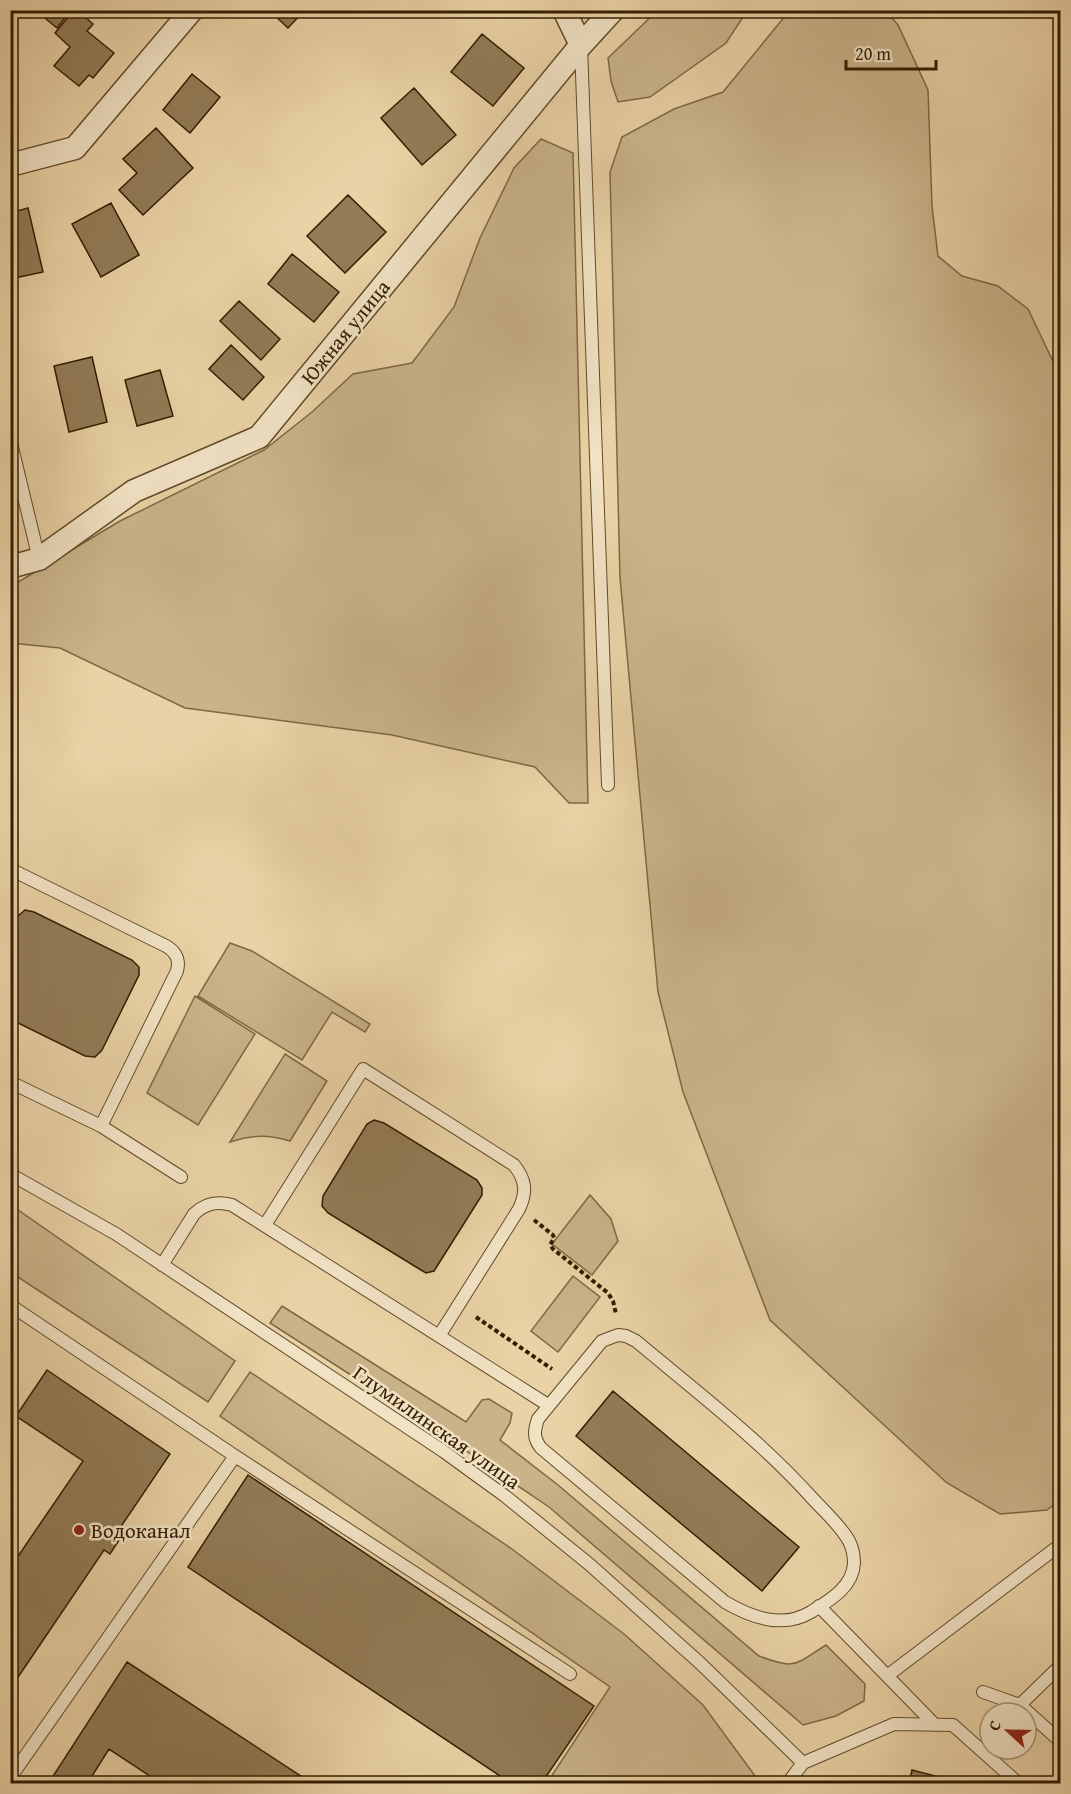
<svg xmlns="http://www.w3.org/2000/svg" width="1071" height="1794" font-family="'Gentium Book Plus',serif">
  <rect width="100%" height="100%" fill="#e9d2a5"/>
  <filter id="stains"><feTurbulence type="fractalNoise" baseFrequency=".00333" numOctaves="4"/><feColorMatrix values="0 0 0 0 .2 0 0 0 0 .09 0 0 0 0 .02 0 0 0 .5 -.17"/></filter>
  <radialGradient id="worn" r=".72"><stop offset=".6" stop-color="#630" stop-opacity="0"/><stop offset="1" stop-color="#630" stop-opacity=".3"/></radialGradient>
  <path fill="#cab389" stroke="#7e6845" stroke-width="1.5" d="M 658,10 L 747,11 L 726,43 L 650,97 L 618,102 L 611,81 L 608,58 Z
    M 790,10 L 886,11 L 898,25 L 928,90 L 932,206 L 938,256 L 962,276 L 998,286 L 1028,309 L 1060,376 L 1060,1500 L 1047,1510 L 1000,1514 L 947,1483 L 770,1320 L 683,1092 L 658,992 L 620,578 L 610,172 L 622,137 L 674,109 L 723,92 Z
    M 541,139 L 573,153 L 588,803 L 569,803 L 535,767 L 392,735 L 185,708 L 60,648 L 11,643 L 10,587 L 120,521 L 264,450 L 312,412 L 353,374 L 412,363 L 454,307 L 480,238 L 514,168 Z
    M 230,943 L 252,951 L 370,1024 L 365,1032 L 332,1012 L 302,1060 L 198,996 Z
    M 195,996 L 255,1034 L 198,1125 L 147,1093 Z
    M 285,1054 L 327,1081 L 290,1141 C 268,1134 252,1135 230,1142 Z
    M 590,1195 L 611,1219 L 618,1241 L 592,1275 L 552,1244 Z
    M 11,1205 L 235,1361 L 208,1402 L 15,1275 L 11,1279 Z
    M 573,1276 L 600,1297 L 558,1352 L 531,1331 Z
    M 282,1306 L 466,1422 L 482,1400 L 489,1399 L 512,1413 L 510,1423 L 500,1440 L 558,1485 L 759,1656 C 796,1670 794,1665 826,1645 L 865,1684 L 864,1701 L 836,1716 L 803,1725 L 549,1507 L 410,1413 L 270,1323 Z
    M 250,1372 L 512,1549 L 624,1634 L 703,1705 L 758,1780 L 755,1784 L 547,1783 L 610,1687 L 220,1416 Z"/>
  <path fill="#927b56" stroke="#331d01" stroke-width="1.5" d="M 35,10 L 71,10 L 57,28 Z
    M 74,10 L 77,10 L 93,24 L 87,31 L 114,53 L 93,78 L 89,75 L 79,86 L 54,66 L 70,47 L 55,33 Z
    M 269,10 L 305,10 L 288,28 Z
    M 482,34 L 524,68 L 493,106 L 451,72 Z
    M 192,74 L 220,97 L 190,133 L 163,110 Z
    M 414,88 L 456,135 L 422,165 L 381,118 Z
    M 156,128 L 193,168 L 143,215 L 119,190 L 137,173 L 123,159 Z
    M 348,195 L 386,232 L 345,273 L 307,236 Z
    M 111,203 L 139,255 L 101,277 L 72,224 Z
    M 28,208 L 43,272 L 10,279 L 10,213 Z
    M 292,254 L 339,292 L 314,322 L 268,284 Z
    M 239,301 L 280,339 L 261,360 L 220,321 Z
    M 231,345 L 264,377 L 243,400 L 209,369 Z
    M 92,357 L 107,422 L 69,432 L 54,366 Z
    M 160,370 L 173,416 L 137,426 L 125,380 Z
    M 25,910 L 34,912 L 132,960 L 139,967 L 139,975 L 102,1050 L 95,1057 L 85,1056 L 10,1019 L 10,930 L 18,916 Z
    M 374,1120 L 384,1123 L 477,1180 L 482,1188 L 482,1195 L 434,1271 L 426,1273 L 421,1270 L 328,1213 L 322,1206 L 323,1196 L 367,1124 Z
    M 47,1370 L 170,1454 L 120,1528 L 125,1531 L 110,1554 L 104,1550 L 10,1689 L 10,1568 L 83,1461 L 16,1416 Z
    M 613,1391 L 799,1547 L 762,1591 L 576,1436 Z
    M 248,1475 L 594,1706 L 541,1784 L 512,1784 L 188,1567 Z
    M 127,1662 L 313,1784 L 162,1784 L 109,1749 L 87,1784 L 48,1784 Z
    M 912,1770 L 966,1784 L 909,1784 Z"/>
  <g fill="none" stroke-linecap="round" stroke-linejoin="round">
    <defs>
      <path id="lane" d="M 581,46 L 608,785
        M 10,439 L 39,559
        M 10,869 L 166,946 C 176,952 180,959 177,971 L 101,1126
        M 10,1082 L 101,1126 L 181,1177
        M 10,1174 L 116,1234 L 443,1451 L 505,1496 L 589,1564 L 700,1663 L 803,1763
        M 265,1225 L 363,1069 L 514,1165 C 526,1180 527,1192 519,1209 L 439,1336
        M 162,1265 L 194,1214 C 205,1203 217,1201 232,1205 L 548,1405
        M 10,1305 L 235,1456 L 570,1674
        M 618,1335 L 626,1336 L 636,1341 C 697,1392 760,1440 813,1499 C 825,1512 840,1525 849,1541 C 852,1547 854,1555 854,1563 C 853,1587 830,1600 811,1612 C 783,1629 752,1618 725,1602 L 541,1448 C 533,1438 534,1431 538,1419 L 602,1341 Z
        M 819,1606 L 935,1725
        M 887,1676 L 1060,1545
        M 983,1692 L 1020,1705 L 1060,1741
        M 1020,1705 L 1060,1666
        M 10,1778 L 235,1456
        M 787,1784 L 803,1763 L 894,1724 L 953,1725 L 1019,1784"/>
      <path id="street" d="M 564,10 L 581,45
        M 10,165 L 75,148 L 192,10
        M 10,567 L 39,559 L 134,491 L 259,437 L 581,45 L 613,10"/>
    </defs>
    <use href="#lane" stroke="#604a2a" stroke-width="14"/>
    <use href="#street" stroke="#604a2a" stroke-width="25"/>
    <path stroke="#331d01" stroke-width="4" stroke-dasharray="4.5 3" stroke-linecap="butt" d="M 534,1220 L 553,1235 L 554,1238 L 550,1245 L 553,1249 L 608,1293 L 613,1301 L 616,1314
      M 476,1317 L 552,1369"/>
    <use href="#lane" stroke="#f1e2c4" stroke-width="12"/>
    <use href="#street" stroke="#f1e2c4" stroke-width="22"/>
  </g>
  <circle fill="#8f2418" stroke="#f1e2c4" stroke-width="2" cx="79" cy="1530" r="6"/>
  <g text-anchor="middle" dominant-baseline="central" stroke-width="5" stroke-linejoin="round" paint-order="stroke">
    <g font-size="21" fill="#331d01" stroke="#f1e2c4">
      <text transform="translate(345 332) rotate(-51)">Южная улица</text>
      <text transform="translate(437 1427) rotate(35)">Глумилинская улица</text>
    </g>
    <g font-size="21" fill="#331d01" stroke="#f1e2c4" text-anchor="start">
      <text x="91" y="1530">Водоканал</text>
    </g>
  </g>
  <rect width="1071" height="1794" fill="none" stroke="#e9d2a5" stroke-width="36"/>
  <rect x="12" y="12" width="1047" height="1770" fill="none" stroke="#331d01" stroke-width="3"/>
  <rect x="18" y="18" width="1035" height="1758" fill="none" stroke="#331d01" stroke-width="1.5"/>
  <g transform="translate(1008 1731) rotate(292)"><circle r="28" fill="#f1e2c4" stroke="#a59376" stroke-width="1.5"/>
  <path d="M0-4.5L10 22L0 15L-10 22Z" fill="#8f2418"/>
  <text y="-9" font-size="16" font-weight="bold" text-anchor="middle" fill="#331d01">С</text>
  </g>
  <path d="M846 60v9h90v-9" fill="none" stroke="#331d01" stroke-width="3"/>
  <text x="855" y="60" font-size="18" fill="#331d01" stroke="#f1e2c4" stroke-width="4.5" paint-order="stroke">20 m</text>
  <rect width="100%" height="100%" filter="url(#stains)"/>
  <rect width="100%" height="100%" fill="url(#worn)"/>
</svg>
